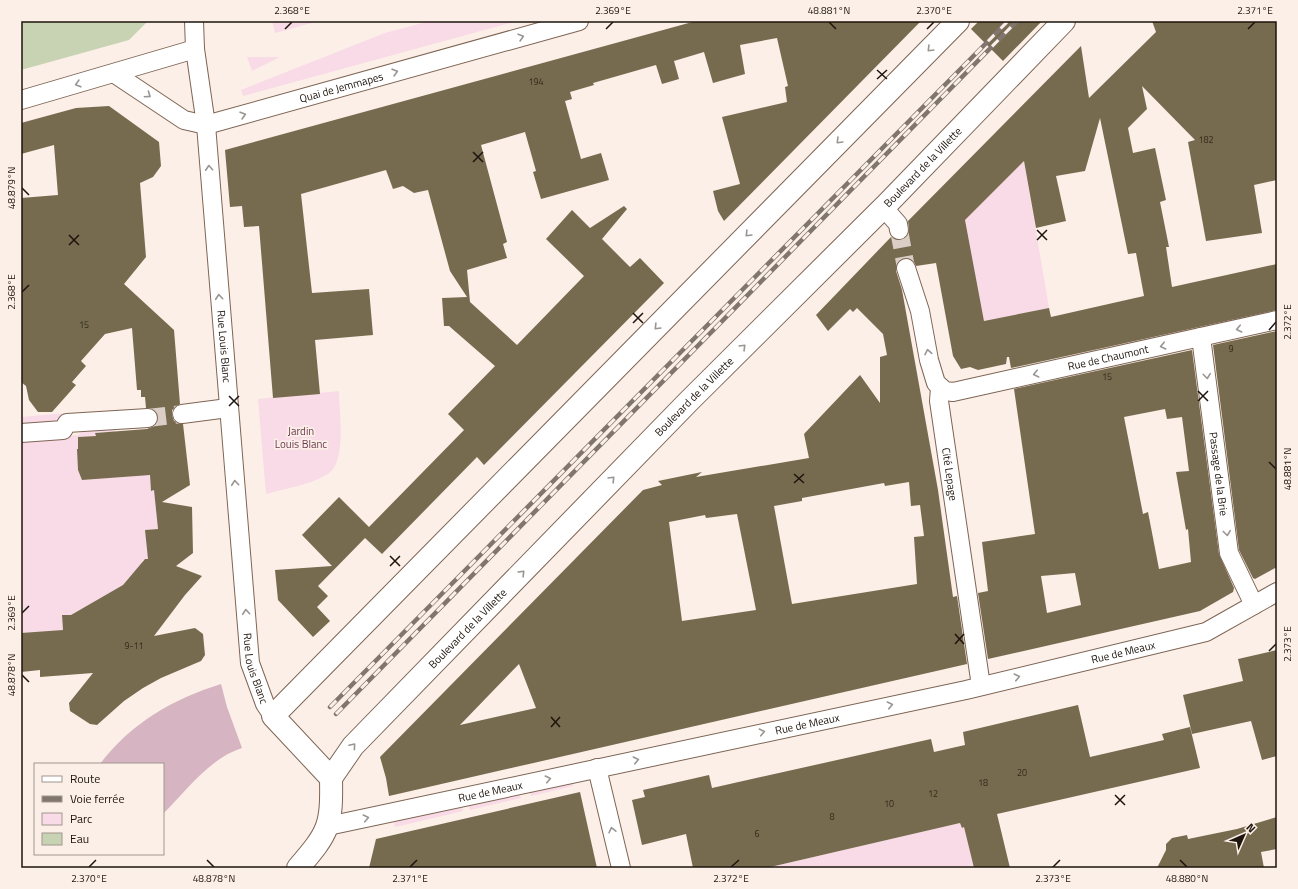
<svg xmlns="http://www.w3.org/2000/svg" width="1298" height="889" font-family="'Titillium Web',sans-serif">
  <rect width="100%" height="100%" fill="#fbefe7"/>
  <path fill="#f9dae7" d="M 272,21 L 319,21 L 275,33 Z
    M 430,21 L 517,21 L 243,96 L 241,90 L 385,33 Z
    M 247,57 L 280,57 L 252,71 Z
    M 1024,161 L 1049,308 L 984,321 L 965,220 Z
    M 339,391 C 339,411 347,462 328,474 C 312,484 284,489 266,494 L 258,399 Z
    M 66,413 L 60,424 L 44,425 L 40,422 L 32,423 L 29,427 L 21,427 L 21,417 Z
    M 115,428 L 115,432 L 95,433 L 96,436 L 78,437 L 78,470 L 82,480 L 135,476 L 139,472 L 144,471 L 150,476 L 151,491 L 154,490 L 158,529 L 145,530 L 147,551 L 154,559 L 142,560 L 142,563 L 123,585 L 71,615 L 62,615 L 63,633 L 21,633 L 21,440 L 78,435 L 82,432 Z
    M 571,778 L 573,786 L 531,796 L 529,787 Z
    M 518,790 L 521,798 L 470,810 L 467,801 Z
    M 461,803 L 463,811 L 395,827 L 393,819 Z
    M 960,823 L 962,827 L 964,827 L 974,868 L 766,868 Z"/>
  <path fill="#d6b4c2" d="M 221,684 L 227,707 L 242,748 C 210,758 187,790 163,814 L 163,764 L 100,764 C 131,723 173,699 221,684 Z"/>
  <path fill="#c8d3b3" d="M 21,21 L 148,21 L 129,40 L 21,70 Z"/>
  <path fill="#766b4e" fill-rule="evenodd" d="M 696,21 L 921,21 L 724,221 L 718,211 L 713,191 L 740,184 L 722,117 L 787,102 L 785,87 L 788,86 L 777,38 L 740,45 L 745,74 L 713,83 L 704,52 L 674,61 L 679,79 L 662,84 L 656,65 L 593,83 L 594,85 L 570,92 L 572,99 L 565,101 L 581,159 L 601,153 L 609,180 L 541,199 L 533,172 L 536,171 L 525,132 L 481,145 L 507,242 L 503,244 L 507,258 L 467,270 L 470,302 L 517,345 L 584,276 L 546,239 L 572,210 L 590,228 L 624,206 L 627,209 L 602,239 L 630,267 L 640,258 L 664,283 L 484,465 L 477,457 L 382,554 L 365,538 L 318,586 L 328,596 L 317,607 L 330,621 L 313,637 L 278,600 L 275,570 L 332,566 L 302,535 L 339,497 L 369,527 L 464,430 L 448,414 L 495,366 L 449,326 L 444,326 L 442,298 L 467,297 L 450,271 L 428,190 L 414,193 L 403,186 L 393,189 L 386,170 L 301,194 L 312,293 L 369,289 L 373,335 L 315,340 L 320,394 L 273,398 L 259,226 L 244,227 L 242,206 L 230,207 L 225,150 Z
    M 979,21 L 1042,21 L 1003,61 L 971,29 Z
    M 1152,21 L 1277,21 L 1277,180 L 1254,185 L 1262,233 L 1206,241 L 1188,142 L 1195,140 L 1142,86 L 1147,109 L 1128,128 L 1133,153 L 1155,148 L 1166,200 L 1160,202 L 1169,247 L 1166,247 L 1172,287 L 1277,264 L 1277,310 L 1011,368 L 1009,357 L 1007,357 L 1006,364 L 978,370 L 970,367 L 961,369 L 953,356 L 936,263 L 916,266 L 913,260 L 909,258 L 903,258 L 898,261 L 896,271 L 902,290 L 938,490 L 953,597 L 957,596 L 967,664 L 389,796 L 386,778 L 380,757 L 643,490 L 662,485 L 658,481 L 702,472 L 696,477 L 809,458 L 804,434 L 860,375 L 880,403 L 880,357 L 887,355 L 883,334 L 857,308 L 853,312 L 850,309 L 828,331 L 816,315 L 891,237 L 900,240 L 906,238 L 909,229 L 908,221 L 1081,46 L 1089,98 L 1156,32 ZM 1100,118 L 1128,254 L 1136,253 L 1144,296 L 1051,317 L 1049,308 L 984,321 L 965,220 L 1024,161 L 1036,228 L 1066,221 L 1056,176 L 1085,171 ZM 909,482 L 911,506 L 920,505 L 924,536 L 914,537 L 917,584 L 792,604 L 774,506 L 802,501 L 802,498 L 884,483 L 885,486 ZM 737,514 L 756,610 L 682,621 L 669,522 L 705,515 L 706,518 ZM 519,664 L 536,708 L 460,725 Z
    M 109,106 L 159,142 L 161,166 L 153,177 L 140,183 L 146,257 L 124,284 L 174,330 L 180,404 L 172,410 L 172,415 L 174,421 L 183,424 L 190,485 L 162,502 L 192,507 L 193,553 L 176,566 L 202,576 L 185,595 L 154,636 L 195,628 L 203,634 L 205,655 L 201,661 L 161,678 L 143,688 L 124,701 L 97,725 L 90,724 L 70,711 L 69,703 L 93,673 L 40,677 L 40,670 L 21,672 L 21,633 L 63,630 L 62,615 L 71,615 L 123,585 L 145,559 L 148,559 L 145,530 L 158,529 L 154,490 L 151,491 L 150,475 L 82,480 L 78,470 L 77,449 L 78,449 L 78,437 L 96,436 L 95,433 L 147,429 L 154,426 L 158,417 L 153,409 L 146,408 L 145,397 L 141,397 L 141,390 L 137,390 L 132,328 L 105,334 L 81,361 L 86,366 L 72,382 L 76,385 L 52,412 L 38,412 L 29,400 L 26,386 L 21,382 L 21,198 L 58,195 L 54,145 L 21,154 L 21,123 L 76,108 Z
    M 1277,331 L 1277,567 L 1255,579 L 1253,578 L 1239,550 L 1213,345 Z
    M 1192,350 L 1219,554 L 1234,588 L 1233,592 L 1200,611 L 988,659 L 978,593 L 988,591 L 982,542 L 1035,534 L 1014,389 ZM 1165,409 L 1167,419 L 1182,417 L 1189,471 L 1176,472 L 1186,530 L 1188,529 L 1191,562 L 1159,569 L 1148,512 L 1143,514 L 1124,417 ZM 1075,573 L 1081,605 L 1047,613 L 1041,576 Z
    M 1277,650 L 1277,756 L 1262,760 L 1251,721 L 1192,734 L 1183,695 L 1243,681 L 1238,659 Z
    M 1078,705 L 1090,757 L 1164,740 L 1162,734 L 1190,727 L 1200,768 L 997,814 L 1010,868 L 974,868 L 964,827 L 962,828 L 960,823 L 766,868 L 693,868 L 686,834 L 642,845 L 632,800 L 645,797 L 643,790 L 709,775 L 712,788 L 931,739 L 934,752 L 965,745 L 963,732 Z
    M 580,792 L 597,868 L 369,868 L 376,839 Z
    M 1277,817 L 1277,849 L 1261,852 L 1264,868 L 1157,868 L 1166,850 L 1166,844 L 1172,838 L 1187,835 L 1188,839 L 1237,829 Z"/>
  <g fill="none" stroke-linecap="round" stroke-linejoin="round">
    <path stroke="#dacec6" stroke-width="18" stroke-dasharray="18 9" stroke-linecap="butt" d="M 899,230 L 906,268
      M 148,418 L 182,414"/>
    <defs>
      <g id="street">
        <path id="s1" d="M 194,21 L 195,49 L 206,125 L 250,663 L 265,704 L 273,716"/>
        <path id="s2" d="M 115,74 L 184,120 L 206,125 L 579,21"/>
        <path d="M 21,100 L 195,49"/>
        <path d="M 883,207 L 898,224 L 899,230"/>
        <path id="s3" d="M 906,268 L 920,311 L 929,360 L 936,383 L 945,391 L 953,392 L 1277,320"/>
        <path id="s4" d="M 1201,337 L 1229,553 L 1254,605"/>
        <path id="s5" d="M 940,388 L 939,401 L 981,686"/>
        <path d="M 182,414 L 228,408"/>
        <path d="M 21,433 L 63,430 L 67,423 L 148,418"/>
        <path d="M 597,768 L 621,868"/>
        <path id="s6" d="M 328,826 L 966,690 L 1206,632 L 1277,592"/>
      </g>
      <g id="primary">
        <path id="s7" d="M 331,778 L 353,746 L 688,402 L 888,203 L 1064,21"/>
        <path d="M 298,868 C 329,832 332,826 331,778 L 273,716 L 958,21"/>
      </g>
    </defs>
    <use href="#street" stroke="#7e6554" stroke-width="20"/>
    <use href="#primary" stroke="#7e6554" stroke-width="24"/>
    <use href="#street" stroke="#fff" stroke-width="18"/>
    <use href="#primary" stroke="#fff" stroke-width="22"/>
    <defs>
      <path id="rail" d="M 330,707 L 1008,21
        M 336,714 L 1017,21"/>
    </defs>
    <use href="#rail" stroke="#81766f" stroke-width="4.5"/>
    <use href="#rail" stroke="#fbefe7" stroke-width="3" stroke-dasharray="9" stroke-linecap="butt"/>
  </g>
  <defs><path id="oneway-chevron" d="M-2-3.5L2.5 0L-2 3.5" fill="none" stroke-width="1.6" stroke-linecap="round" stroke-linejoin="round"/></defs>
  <g stroke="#999592">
    <use href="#oneway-chevron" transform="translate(521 37) rotate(-16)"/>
    <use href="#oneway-chevron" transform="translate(930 49) rotate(135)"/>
    <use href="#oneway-chevron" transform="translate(395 72) rotate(-16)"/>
    <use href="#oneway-chevron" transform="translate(78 84) rotate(164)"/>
    <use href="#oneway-chevron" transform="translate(148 95) rotate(34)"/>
    <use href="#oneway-chevron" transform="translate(243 115) rotate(-16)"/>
    <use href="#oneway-chevron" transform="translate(839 141) rotate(135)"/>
    <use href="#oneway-chevron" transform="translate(209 168) rotate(-94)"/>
    <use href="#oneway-chevron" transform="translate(748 234) rotate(134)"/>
    <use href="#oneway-chevron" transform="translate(219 297) rotate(-95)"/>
    <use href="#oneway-chevron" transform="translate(657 327) rotate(134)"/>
    <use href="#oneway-chevron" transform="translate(1239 329) rotate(167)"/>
    <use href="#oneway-chevron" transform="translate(1163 346) rotate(167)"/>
    <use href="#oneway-chevron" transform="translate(743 347) rotate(-45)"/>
    <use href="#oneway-chevron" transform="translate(928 352) rotate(-101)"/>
    <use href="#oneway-chevron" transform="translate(1036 374) rotate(167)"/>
    <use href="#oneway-chevron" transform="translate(1207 376) rotate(83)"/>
    <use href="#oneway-chevron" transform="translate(612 479) rotate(-46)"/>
    <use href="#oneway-chevron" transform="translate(235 483) rotate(-95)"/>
    <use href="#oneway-chevron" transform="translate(1227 533) rotate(83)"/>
    <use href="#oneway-chevron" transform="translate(522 573) rotate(-46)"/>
    <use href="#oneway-chevron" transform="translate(246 612) rotate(-95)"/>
    <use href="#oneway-chevron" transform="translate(1017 677) rotate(-13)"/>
    <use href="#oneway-chevron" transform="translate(890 705) rotate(-12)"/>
    <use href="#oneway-chevron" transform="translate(762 732) rotate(-12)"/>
    <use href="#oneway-chevron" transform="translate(353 746) rotate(-50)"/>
    <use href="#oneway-chevron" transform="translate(636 760) rotate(-13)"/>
    <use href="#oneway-chevron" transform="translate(548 779) rotate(-12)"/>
    <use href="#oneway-chevron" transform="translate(366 818) rotate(-12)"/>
    <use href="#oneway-chevron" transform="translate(612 830) rotate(-103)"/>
  </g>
  <path fill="none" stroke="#1d140d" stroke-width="1.5" d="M 829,22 L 836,29M 285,29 L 292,22M 606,29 L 613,22M 927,29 L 934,22M 1248,29 L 1255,22M 877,70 L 887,79M 877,79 L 887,70M 473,152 L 483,162M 473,162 L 483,152M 22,188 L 29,195M 1037,230 L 1047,240M 69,235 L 79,245M 1037,240 L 1047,230M 69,245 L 79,235M 22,292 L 29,285M 633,313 L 643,323M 633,323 L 643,313M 1269,330 L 1276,322M 1198,391 L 1208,401M 229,396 L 239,406M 1198,401 L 1208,391M 229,406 L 239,396M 1269,462 L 1276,469M 794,474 L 804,483M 794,483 L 804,474M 390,556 L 400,566M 390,566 L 400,556M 22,613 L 29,606M 955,634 L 964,644M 955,644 L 964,634M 1269,651 L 1276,644M 22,675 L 29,682M 551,717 L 560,727M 551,727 L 560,717M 1115,795 L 1125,805M 1115,805 L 1125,795M 207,860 L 214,867M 1180,860 L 1187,867M 89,867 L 96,860M 410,867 L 417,860M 731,867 L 739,860M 1053,867 L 1060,860"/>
  <g text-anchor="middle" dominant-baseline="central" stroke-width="3.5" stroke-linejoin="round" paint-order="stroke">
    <g font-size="9" fill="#332a1d">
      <text x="536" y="81">194</text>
      <text x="1206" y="139">182</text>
      <text x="84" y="324">15</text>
      <text x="1231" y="348">9</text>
      <text x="1107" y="376">15</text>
      <text x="134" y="645">9-11</text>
      <text x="1022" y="772">20</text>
      <text x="983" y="782">18</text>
      <text x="933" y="793">12</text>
      <text x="889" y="803">10</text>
      <text x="832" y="816">8</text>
      <text x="757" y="833">6</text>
    </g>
    <g font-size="11" fill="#1d140d" stroke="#fbefe7">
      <text stroke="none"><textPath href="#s2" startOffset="246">Quai de Jemmapes</textPath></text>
      <text stroke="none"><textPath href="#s7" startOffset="851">Boulevard de la Villette</textPath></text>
      <text stroke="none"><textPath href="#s1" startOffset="327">Rue Louis Blanc</textPath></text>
      <text stroke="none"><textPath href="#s3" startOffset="298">Rue de Chaumont</textPath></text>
      <text stroke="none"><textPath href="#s7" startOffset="527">Boulevard de la Villette</textPath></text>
      <text stroke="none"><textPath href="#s4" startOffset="138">Passage de la Brie</textPath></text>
      <text stroke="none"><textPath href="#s5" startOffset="87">Cité Lepage</textPath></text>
      <text stroke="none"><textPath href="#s7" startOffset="203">Boulevard de la Villette</textPath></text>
      <text stroke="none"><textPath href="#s6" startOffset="814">Rue de Meaux</textPath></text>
      <text stroke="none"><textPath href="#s1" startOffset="651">Rue Louis Blanc</textPath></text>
      <text stroke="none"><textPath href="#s6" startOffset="490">Rue de Meaux</textPath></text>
      <text stroke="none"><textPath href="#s6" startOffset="166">Rue de Meaux</textPath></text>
    </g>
    <g font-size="11" fill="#6a3a51" stroke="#fbefe7">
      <text x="301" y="431">Jardin<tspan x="301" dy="13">Louis Blanc</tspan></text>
    </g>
  </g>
  <rect width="1298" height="889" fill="none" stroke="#fbefe7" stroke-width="44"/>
  <rect x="34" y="763" width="130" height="92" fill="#fbefe7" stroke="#a29790"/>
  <rect x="42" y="776" width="20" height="6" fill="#ffffff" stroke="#a29790"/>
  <text x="70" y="783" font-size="12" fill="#1d140d">Route</text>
  <rect x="42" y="796" width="20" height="6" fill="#81766f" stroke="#a29790"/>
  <text x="70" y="803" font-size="12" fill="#1d140d">Voie ferrée</text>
  <rect x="42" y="813" width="20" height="12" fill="#f9dae7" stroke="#a29790"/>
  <text x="70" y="823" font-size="12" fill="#1d140d">Parc</text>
  <rect x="42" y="833" width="20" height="12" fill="#c8d3b3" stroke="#a29790"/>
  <text x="70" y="843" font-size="12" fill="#1d140d">Eau</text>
  <g transform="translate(1244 835) rotate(45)" stroke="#fbefe7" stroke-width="3" paint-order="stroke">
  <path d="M0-3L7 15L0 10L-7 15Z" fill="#1d140d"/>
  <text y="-6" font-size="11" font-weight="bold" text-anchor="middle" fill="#1d140d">N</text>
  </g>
  <rect x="22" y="22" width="1254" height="845" fill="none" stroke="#1d140d" stroke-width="1.5"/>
  <g font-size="10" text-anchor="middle" fill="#1d140d">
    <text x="292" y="14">2.368°E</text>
    <text x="613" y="14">2.369°E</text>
    <text x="829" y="14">48.881°N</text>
    <text x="934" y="14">2.370°E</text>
    <text x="1255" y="14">2.371°E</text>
    <text transform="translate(11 188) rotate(-90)" y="4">48.879°N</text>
    <text transform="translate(11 292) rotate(-90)" y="4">2.368°E</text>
    <text transform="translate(1287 322) rotate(-90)" y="4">2.372°E</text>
    <text transform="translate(1287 469) rotate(-90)" y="4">48.881°N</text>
    <text transform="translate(11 613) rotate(-90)" y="4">2.369°E</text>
    <text transform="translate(1287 644) rotate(-90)" y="4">2.373°E</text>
    <text transform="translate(11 675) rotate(-90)" y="4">48.878°N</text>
    <text x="89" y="882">2.370°E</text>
    <text x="214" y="882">48.878°N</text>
    <text x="410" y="882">2.371°E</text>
    <text x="731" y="882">2.372°E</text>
    <text x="1053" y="882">2.373°E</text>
    <text x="1187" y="882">48.880°N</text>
  </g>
</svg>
